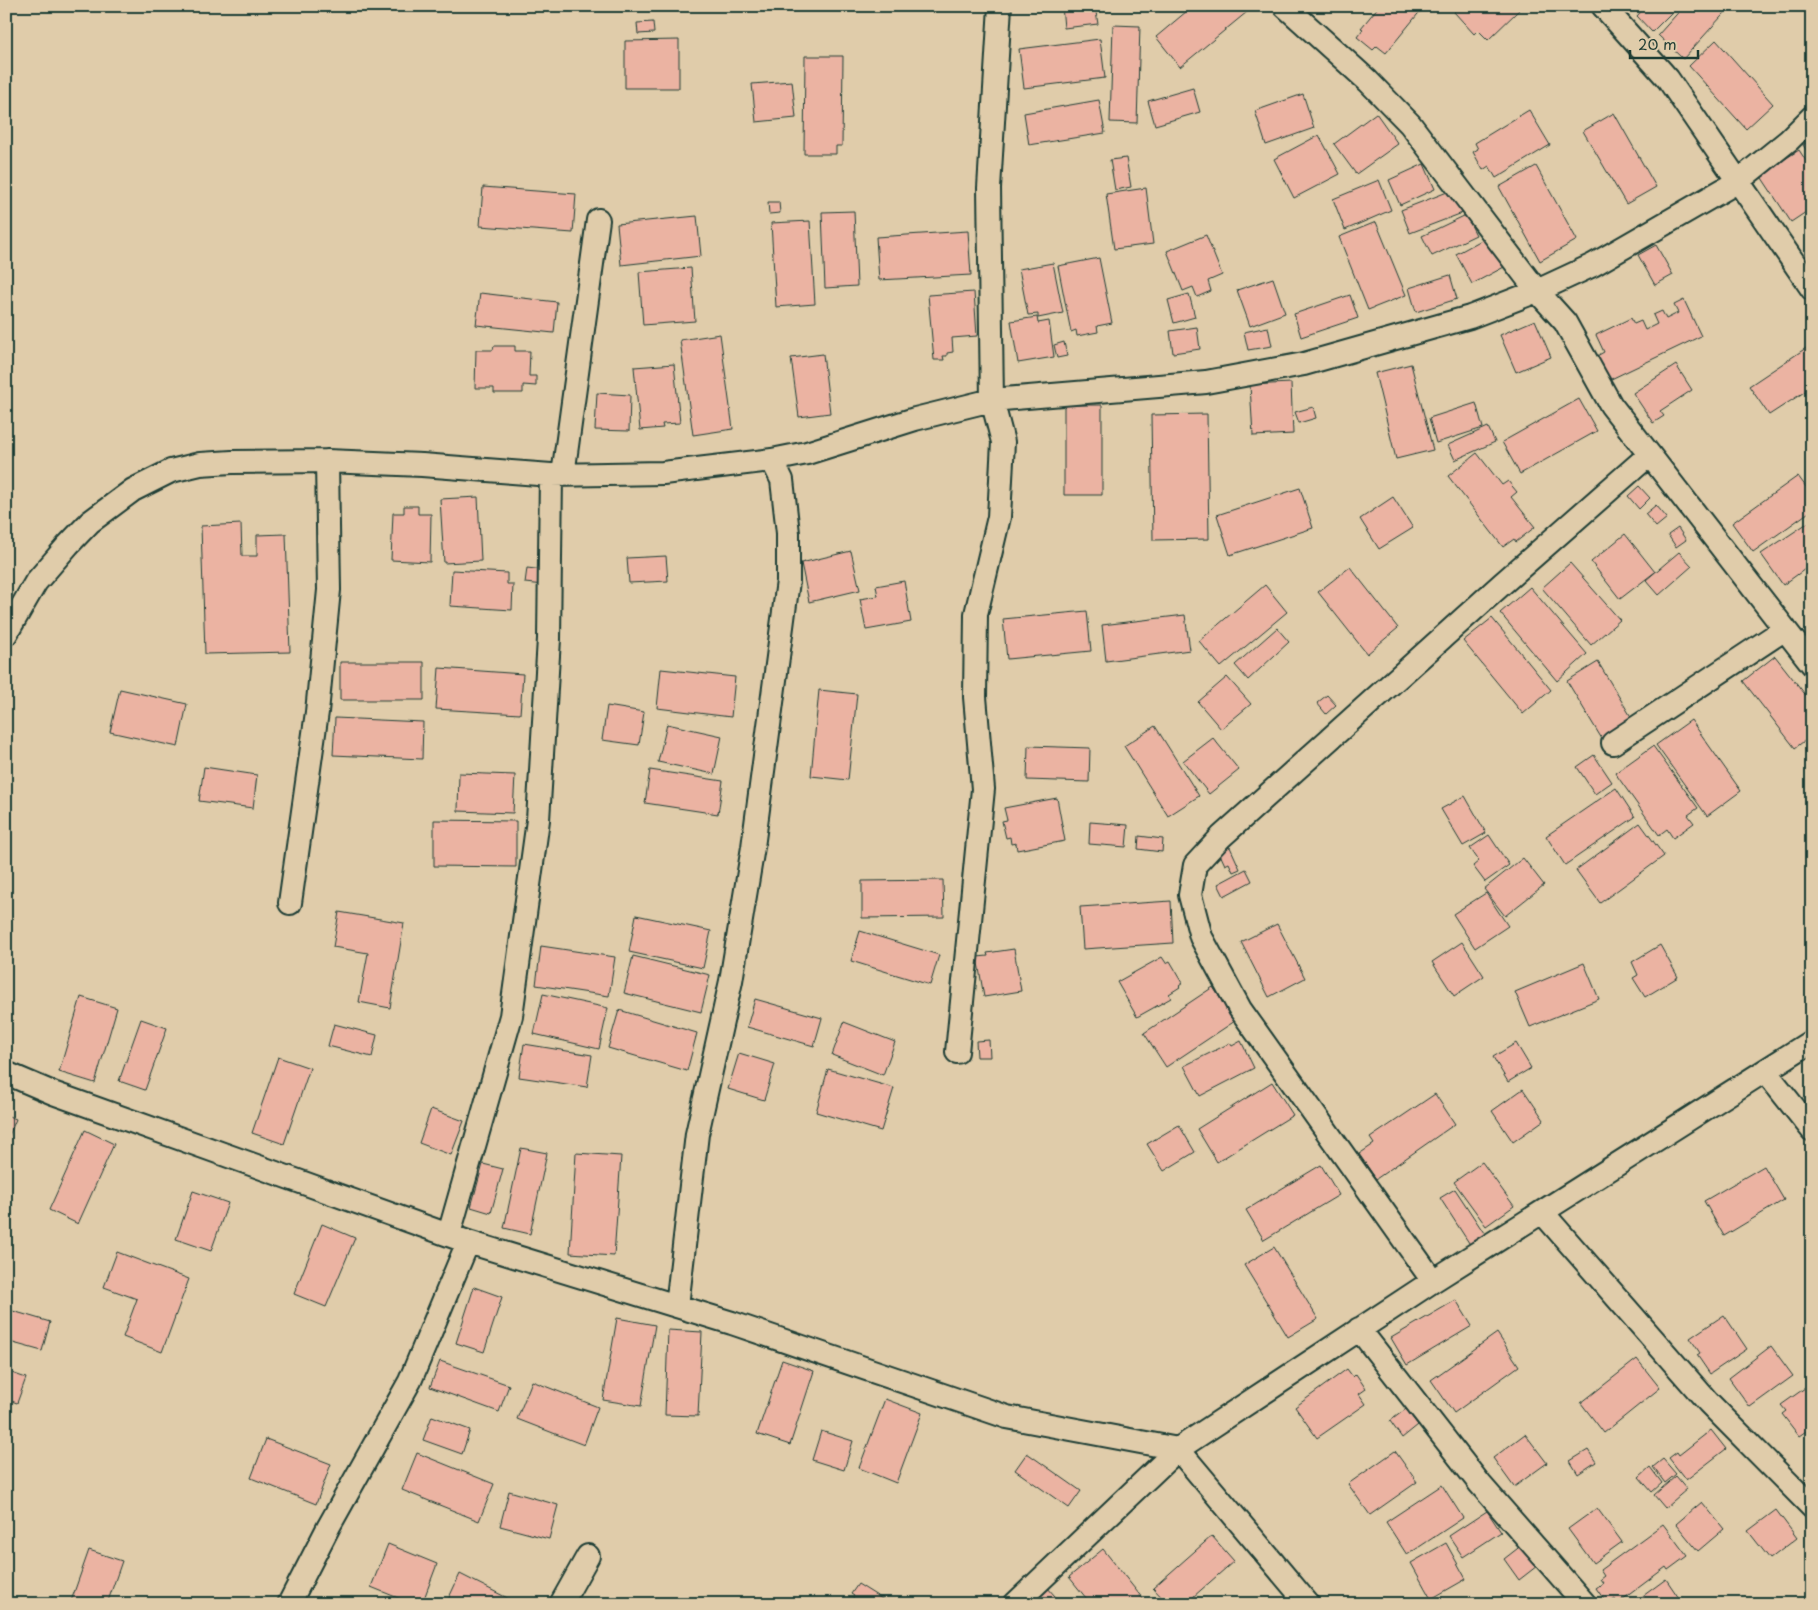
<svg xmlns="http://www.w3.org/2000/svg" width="1818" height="1610" font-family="'Playpen Sans',sans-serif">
  <rect width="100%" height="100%" fill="#e0ccaa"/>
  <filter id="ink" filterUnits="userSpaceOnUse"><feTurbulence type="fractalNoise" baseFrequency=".02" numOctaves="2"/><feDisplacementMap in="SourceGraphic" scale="10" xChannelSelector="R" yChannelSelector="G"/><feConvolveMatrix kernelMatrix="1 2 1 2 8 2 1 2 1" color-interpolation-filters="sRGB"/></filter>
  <g filter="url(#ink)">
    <path fill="#ebb3a2" stroke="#1f3d34" d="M 1062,6 L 1095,6 L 1098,24 L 1064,28 Z
      M 1193,6 L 1242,6 L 1247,12 L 1180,67 L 1156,37 Z
      M 1379,6 L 1419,6 L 1422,9 L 1386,53 L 1377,46 L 1373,50 L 1357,37 L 1363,29 L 1361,28 Z
      M 1456,6 L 1515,6 L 1519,10 L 1488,40 L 1478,30 L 1474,34 L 1454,12 L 1458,8 Z
      M 1646,6 L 1678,6 L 1652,32 L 1637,16 Z
      M 1684,6 L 1731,6 L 1683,59 L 1658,35 Z
      M 653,22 L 654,33 L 638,34 L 637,23 Z
      M 1113,25 L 1140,26 L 1137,123 L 1110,122 Z
      M 1100,39 L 1105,78 L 1024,88 L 1019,49 Z
      M 679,40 L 679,88 L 625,88 L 625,41 Z
      M 1716,40 L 1773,104 L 1746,129 L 1689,66 Z
      M 805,56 L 843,56 L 842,146 L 836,146 L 836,154 L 804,154 Z
      M 792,81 L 796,118 L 756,122 L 752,84 Z
      M 1193,88 L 1200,112 L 1155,125 L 1148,101 Z
      M 1303,94 L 1314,128 L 1266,145 L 1255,111 Z
      M 1099,100 L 1105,133 L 1029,145 L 1024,113 Z
      M 1529,110 L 1550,145 L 1496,178 L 1489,166 L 1483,170 L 1473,152 L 1478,149 L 1475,143 Z
      M 1376,113 L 1398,144 L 1356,174 L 1334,144 Z
      M 1614,113 L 1656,187 L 1626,204 L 1583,131 Z
      M 1319,135 L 1340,174 L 1294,198 L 1274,159 Z
      M 1812,139 L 1812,159 L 1803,145 Z
      M 1799,150 L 1812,170 L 1812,208 L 1791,222 L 1760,175 Z
      M 1126,158 L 1131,187 L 1115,190 L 1110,160 Z
      M 1424,164 L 1435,189 L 1400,205 L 1389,180 Z
      M 1536,166 L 1577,240 L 1540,261 L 1499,187 Z
      M 1379,180 L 1391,210 L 1345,230 L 1333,199 Z
      M 483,187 L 576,194 L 573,233 L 480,226 Z
      M 1146,188 L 1153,244 L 1114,249 L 1106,194 Z
      M 1455,189 L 1465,212 L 1410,233 L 1401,210 Z
      M 768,202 L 779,202 L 780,213 L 769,214 Z
      M 854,211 L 857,286 L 825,288 L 822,212 Z
      M 1466,215 L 1476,235 L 1432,256 L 1422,236 Z
      M 697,216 L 701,256 L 621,265 L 617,224 Z
      M 810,221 L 815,304 L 776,307 L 771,223 Z
      M 1376,222 L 1406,295 L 1368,310 L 1339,237 Z
      M 968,231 L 971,275 L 879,280 L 876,237 Z
      M 1206,235 L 1222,275 L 1208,281 L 1211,291 L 1197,297 L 1193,287 L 1183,291 L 1167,251 Z
      M 1489,236 L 1506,266 L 1472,284 L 1456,254 Z
      M 1656,245 L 1673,275 L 1655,285 L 1638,255 Z
      M 1099,258 L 1112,323 L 1097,326 L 1098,332 L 1077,336 L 1076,330 L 1071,332 L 1058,266 Z
      M 1053,263 L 1063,313 L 1038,318 L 1038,314 L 1028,315 L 1019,269 Z
      M 691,268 L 695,321 L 643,325 L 639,272 Z
      M 1450,275 L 1457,299 L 1416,312 L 1409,288 Z
      M 1273,278 L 1285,313 L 1250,326 L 1237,290 Z
      M 974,292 L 977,336 L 952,338 L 953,352 L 947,353 L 947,356 L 943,356 L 944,360 L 934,360 L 928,295 Z
      M 480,293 L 557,302 L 554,333 L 476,325 Z
      M 1189,294 L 1195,317 L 1174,323 L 1168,300 Z
      M 1350,295 L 1358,318 L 1301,337 L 1294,314 Z
      M 1684,300 L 1701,336 L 1607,381 L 1595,357 L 1604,352 L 1596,335 L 1631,318 L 1634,324 L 1641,321 L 1645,330 L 1657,324 L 1653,315 L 1662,311 L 1666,319 L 1678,313 L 1674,305 Z
      M 1037,317 L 1038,323 L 1049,321 L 1054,357 L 1018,363 L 1011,321 Z
      M 1535,320 L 1551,357 L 1516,372 L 1500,335 Z
      M 1197,327 L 1200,349 L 1173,353 L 1170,331 Z
      M 1268,327 L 1272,346 L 1248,350 L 1244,332 Z
      M 720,334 L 733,429 L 693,435 L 680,340 Z
      M 1064,342 L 1067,356 L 1057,358 L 1054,345 Z
      M 1812,344 L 1812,387 L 1769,415 L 1749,386 Z
      M 494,346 L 515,346 L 515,351 L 530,351 L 529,376 L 536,376 L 536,386 L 523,385 L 523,393 L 494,393 L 494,388 L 475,388 L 476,350 L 493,350 Z
      M 823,354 L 830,413 L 799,417 L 791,358 Z
      M 674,364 L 680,423 L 662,424 L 663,428 L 640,430 L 634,367 Z
      M 1411,364 L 1433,450 L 1396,459 L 1375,373 Z
      M 1676,365 L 1692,390 L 1660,411 L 1664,416 L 1653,423 L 1633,393 Z
      M 1291,383 L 1293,434 L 1253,436 L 1250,385 Z
      M 597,393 L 630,395 L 629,431 L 595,430 Z
      M 1579,399 L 1597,431 L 1520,474 L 1502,442 Z
      M 1476,403 L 1483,428 L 1436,443 L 1429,418 Z
      M 1064,405 L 1102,405 L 1102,495 L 1064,495 Z
      M 1313,407 L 1316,418 L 1299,423 L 1295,412 Z
      M 1207,414 L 1209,539 L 1153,540 L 1151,415 Z
      M 1488,427 L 1495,442 L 1455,460 L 1448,445 Z
      M 1477,453 L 1502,485 L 1508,481 L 1517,492 L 1511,497 L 1535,527 L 1516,542 L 1514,539 L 1503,547 L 1448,476 Z
      M 1798,476 L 1812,495 L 1812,510 L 1753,552 L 1732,523 Z
      M 1639,486 L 1650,498 L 1639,509 L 1628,496 Z
      M 1300,488 L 1313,528 L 1230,555 L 1217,515 Z
      M 478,497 L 481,561 L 444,563 L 440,499 Z
      M 1393,497 L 1413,528 L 1379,549 L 1360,519 Z
      M 1656,505 L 1667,518 L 1656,527 L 1645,514 Z
      M 404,506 L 418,506 L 418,514 L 431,514 L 430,562 L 391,560 L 393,513 L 404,513 Z
      M 1812,520 L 1812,564 L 1783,585 L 1761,554 Z
      M 241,524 L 242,556 L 257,556 L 257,535 L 286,534 L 290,652 L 205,654 L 201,526 Z
      M 1678,528 L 1686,540 L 1676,547 L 1668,535 Z
      M 1625,534 L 1655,572 L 1620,599 L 1591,562 Z
      M 851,551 L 860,590 L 809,602 L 801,563 Z
      M 1679,552 L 1692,566 L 1659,595 L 1646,580 Z
      M 666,556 L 668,581 L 629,583 L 627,558 Z
      M 1570,563 L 1620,620 L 1591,645 L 1542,588 Z
      M 1350,567 L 1398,628 L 1367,654 L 1318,592 Z
      M 527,568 L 544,570 L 543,585 L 525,583 Z
      M 452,570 L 507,573 L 507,584 L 513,584 L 512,610 L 450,606 Z
      M 904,581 L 911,622 L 866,630 L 860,599 L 878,596 L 876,586 Z
      M 1265,585 L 1287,612 L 1221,667 L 1199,641 Z
      M 1530,587 L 1587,654 L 1557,681 L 1500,613 Z
      M 1087,611 L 1091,651 L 1007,659 L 1003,619 Z
      M 1185,615 L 1190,650 L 1106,661 L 1102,625 Z
      M 1492,618 L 1551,690 L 1523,714 L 1463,641 Z
      M 1277,628 L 1289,642 L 1248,680 L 1235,665 Z
      M 1775,656 L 1812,703 L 1812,735 L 1795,748 L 1743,681 Z
      M 340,662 L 424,662 L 424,700 L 340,700 Z
      M 1598,662 L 1633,720 L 1602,739 L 1567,681 Z
      M 439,668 L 523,674 L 520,714 L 436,709 Z
      M 661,669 L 735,677 L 731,717 L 657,708 Z
      M 1227,677 L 1251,704 L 1221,729 L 1198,702 Z
      M 120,689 L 187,704 L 178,747 L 110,732 Z
      M 819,690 L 857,694 L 848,780 L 811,776 Z
      M 1327,695 L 1336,705 L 1326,714 L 1317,703 Z
      M 607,706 L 644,712 L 639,745 L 602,740 Z
      M 335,718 L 423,722 L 422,759 L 333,755 Z
      M 1691,720 L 1741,791 L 1707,816 L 1656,745 Z
      M 667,724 L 722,736 L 714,774 L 658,762 Z
      M 1155,726 L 1199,796 L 1168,816 L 1124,746 Z
      M 1213,738 L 1239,770 L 1209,794 L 1183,761 Z
      M 1028,746 L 1090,748 L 1089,782 L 1027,780 Z
      M 1653,746 L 1698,808 L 1688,815 L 1694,823 L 1673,838 L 1667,829 L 1659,835 L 1615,773 Z
      M 1594,755 L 1612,782 L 1595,794 L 1577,767 Z
      M 204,767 L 257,775 L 253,808 L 199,801 Z
      M 650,770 L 723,781 L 718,814 L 645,803 Z
      M 459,773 L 515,775 L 513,813 L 458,811 Z
      M 1616,788 L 1635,817 L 1565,865 L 1546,836 Z
      M 1465,796 L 1486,833 L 1463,846 L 1441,809 Z
      M 1057,798 L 1065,841 L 1017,850 L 1016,843 L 1011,844 L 1010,837 L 1006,838 L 1002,821 L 1007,820 L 1004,808 Z
      M 434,820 L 516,821 L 516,867 L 434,866 Z
      M 1090,822 L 1128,825 L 1126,847 L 1089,844 Z
      M 1640,823 L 1664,856 L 1600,903 L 1576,870 Z
      M 1489,835 L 1509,865 L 1485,882 L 1473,866 L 1479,861 L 1470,848 Z
      M 1139,836 L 1163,839 L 1162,852 L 1138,849 Z
      M 1230,847 L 1240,869 L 1233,872 L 1229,863 L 1225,865 L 1219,852 Z
      M 1523,858 L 1544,885 L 1505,916 L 1484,889 Z
      M 1246,869 L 1252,881 L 1224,896 L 1218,884 Z
      M 943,880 L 944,917 L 862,918 L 862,881 Z
      M 1486,893 L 1508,926 L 1475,948 L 1453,914 Z
      M 1171,901 L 1173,943 L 1083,949 L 1080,907 Z
      M 339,912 L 404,923 L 390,1008 L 359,1002 L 368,953 L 333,947 Z
      M 636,915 L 711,931 L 703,968 L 629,952 Z
      M 1277,924 L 1305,978 L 1269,997 L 1241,942 Z
      M 860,931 L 939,955 L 930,985 L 851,961 Z
      M 1462,942 L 1484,976 L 1454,996 L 1432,962 Z
      M 1660,945 L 1678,977 L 1645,997 L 1633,978 L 1638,975 L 1632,962 Z
      M 541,946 L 615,957 L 609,996 L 536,985 Z
      M 1014,949 L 1021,991 L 984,997 L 977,957 L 988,956 L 987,953 Z
      M 633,956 L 710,975 L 701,1012 L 624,993 Z
      M 1162,957 L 1166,963 L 1170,961 L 1183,983 L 1179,986 L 1180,987 L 1169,994 L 1171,998 L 1137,1017 L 1117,982 Z
      M 1584,963 L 1599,999 L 1530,1027 L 1515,992 Z
      M 1213,987 L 1235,1021 L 1166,1067 L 1144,1033 Z
      M 543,994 L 608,1008 L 599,1049 L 534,1034 Z
      M 81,997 L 117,1008 L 95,1083 L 59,1072 Z
      M 755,999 L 822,1018 L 814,1046 L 747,1027 Z
      M 619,1010 L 697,1033 L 687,1071 L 608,1048 Z
      M 141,1019 L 167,1028 L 145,1090 L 119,1081 Z
      M 844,1022 L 895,1042 L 883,1075 L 832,1055 Z
      M 334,1024 L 377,1035 L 372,1057 L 328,1046 Z
      M 989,1040 L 990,1057 L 977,1057 L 976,1041 Z
      M 1241,1041 L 1254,1068 L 1200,1096 L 1184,1066 L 1230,1043 L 1232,1046 Z
      M 1516,1043 L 1531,1068 L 1508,1082 L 1493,1057 Z
      M 524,1044 L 592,1055 L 587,1087 L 519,1077 Z
      M 739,1053 L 775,1064 L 764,1100 L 728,1089 Z
      M 278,1057 L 310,1068 L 284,1144 L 252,1133 Z
      M 828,1069 L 894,1088 L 881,1131 L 816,1112 Z
      M 1272,1082 L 1293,1115 L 1217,1162 L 1197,1129 Z
      M 1523,1089 L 1544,1120 L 1513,1142 L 1492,1111 Z
      M 1435,1094 L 1455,1124 L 1376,1179 L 1359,1154 L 1374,1144 L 1370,1138 Z
      M 431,1109 L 464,1121 L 451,1155 L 419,1143 Z
      M 6,1115 L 16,1119 L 6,1143 Z
      M 1179,1125 L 1195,1152 L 1164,1171 L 1147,1144 Z
      M 85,1130 L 114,1144 L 78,1224 L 49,1210 Z
      M 521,1148 L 547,1153 L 530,1234 L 504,1228 Z
      M 576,1153 L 621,1156 L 614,1256 L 570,1253 Z
      M 1482,1162 L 1514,1206 L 1486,1226 L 1454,1182 Z
      M 483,1164 L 503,1169 L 491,1213 L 471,1207 Z
      M 1321,1165 L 1339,1195 L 1264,1240 L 1246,1210 Z
      M 1764,1166 L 1784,1200 L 1724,1236 L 1704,1201 Z
      M 1455,1189 L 1486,1236 L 1471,1246 L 1440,1198 Z
      M 193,1191 L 228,1203 L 211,1251 L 176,1239 Z
      M 322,1224 L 355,1238 L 326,1307 L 294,1294 Z
      M 1274,1247 L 1318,1319 L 1288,1337 L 1244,1265 Z
      M 117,1252 L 189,1279 L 162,1352 L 123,1337 L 137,1299 L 104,1287 Z
      M 474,1287 L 502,1297 L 484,1352 L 456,1343 Z
      M 1456,1300 L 1472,1326 L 1407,1365 L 1391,1338 Z
      M 6,1309 L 50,1322 L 42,1351 L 6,1341 Z
      M 1724,1315 L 1747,1349 L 1710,1374 L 1697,1355 L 1700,1353 L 1690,1338 Z
      M 617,1318 L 655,1325 L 641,1406 L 603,1400 Z
      M 668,1330 L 702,1332 L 698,1416 L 665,1415 Z
      M 1497,1333 L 1519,1366 L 1454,1413 L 1431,1380 Z
      M 1771,1346 L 1793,1376 L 1750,1407 L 1729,1378 Z
      M 1637,1359 L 1660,1388 L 1604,1433 L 1581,1403 Z
      M 782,1360 L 814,1371 L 790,1445 L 757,1434 Z
      M 440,1361 L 509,1385 L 499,1412 L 430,1387 Z
      M 1347,1369 L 1353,1377 L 1356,1374 L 1366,1389 L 1359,1394 L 1366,1404 L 1317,1438 L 1295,1407 Z
      M 6,1371 L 26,1378 L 17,1403 L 6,1399 Z
      M 532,1381 L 598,1407 L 584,1445 L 517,1419 Z
      M 1812,1383 L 1812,1427 L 1799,1436 L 1782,1414 L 1786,1411 L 1781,1405 Z
      M 885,1399 L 922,1413 L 896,1483 L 859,1468 Z
      M 1406,1409 L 1418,1425 L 1402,1438 L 1390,1421 Z
      M 432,1416 L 470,1430 L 462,1454 L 423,1440 Z
      M 1711,1430 L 1726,1449 L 1686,1480 L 1669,1458 L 1677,1452 L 1679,1455 Z
      M 821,1431 L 853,1441 L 844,1470 L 812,1460 Z
      M 1525,1434 L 1547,1463 L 1514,1487 L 1493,1458 Z
      M 266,1439 L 331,1464 L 316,1504 L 251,1478 Z
      M 1588,1450 L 1596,1462 L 1578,1474 L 1570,1461 Z
      M 1395,1451 L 1417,1482 L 1370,1515 L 1348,1484 Z
      M 417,1453 L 494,1484 L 479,1521 L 402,1490 Z
      M 1027,1453 L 1081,1491 L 1069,1508 L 1015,1470 Z
      M 1663,1459 L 1676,1474 L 1665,1483 L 1653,1467 Z
      M 1650,1467 L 1662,1483 L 1652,1492 L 1639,1477 Z
      M 1676,1476 L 1687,1489 L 1665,1508 L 1654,1495 Z
      M 1442,1485 L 1463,1518 L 1407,1555 L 1386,1522 Z
      M 509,1491 L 558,1505 L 549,1539 L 500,1526 Z
      M 1702,1502 L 1724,1529 L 1698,1551 L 1676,1524 Z
      M 1597,1508 L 1622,1542 L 1593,1563 L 1568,1529 Z
      M 1776,1510 L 1797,1538 L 1770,1559 L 1748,1531 Z
      M 1487,1511 L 1501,1532 L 1463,1557 L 1449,1536 Z
      M 1663,1524 L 1687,1556 L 1668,1570 L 1666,1567 L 1618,1603 L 1615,1599 L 1607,1604 L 1596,1588 L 1603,1583 L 1600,1579 L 1604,1576 L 1600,1570 Z
      M 1212,1536 L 1234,1561 L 1185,1604 L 1168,1604 L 1153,1588 Z
      M 1446,1543 L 1466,1579 L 1431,1599 L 1411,1563 Z
      M 388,1544 L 437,1564 L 422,1604 L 413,1604 L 371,1587 Z
      M 1522,1545 L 1537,1566 L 1519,1580 L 1504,1559 Z
      M 1103,1549 L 1147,1604 L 1091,1604 L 1069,1577 Z
      M 89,1550 L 122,1561 L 107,1604 L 70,1604 Z
      M 460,1574 L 519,1604 L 446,1604 Z
      M 1666,1579 L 1683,1604 L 1632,1604 Z
      M 858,1584 L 890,1604 L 850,1604 L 854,1596 L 851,1594 Z
      M 1047,1587 L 1062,1604 L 1029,1604 Z"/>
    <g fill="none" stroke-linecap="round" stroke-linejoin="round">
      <defs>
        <path id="minor" d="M 1285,6 L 1368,81 L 1410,124 L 1537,291 L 1565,322 L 1611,405 L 1812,664
          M 1603,6 L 1668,79 L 1812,289
          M 563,475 L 598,220
          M 6,634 L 36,582 L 68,545 L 90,522 L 133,490 L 171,471 L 200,464 L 232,462 L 327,461 L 422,465 L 551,475 L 663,473 L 772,460 L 807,453 L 915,419 L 992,400 L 1206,382 L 1304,364 L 1470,317 L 1537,291 L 1593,265 L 1737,182 L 1789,140 L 1812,117
          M 1613,743 L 1785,629
          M 290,903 L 317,712 L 329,590 L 327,461
          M 957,1052 L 983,789 L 975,697 L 976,614 L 999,517 L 1003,442 L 992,400 L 989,188 L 1000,6
          M 1765,1071 L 1812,1130
          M 6,1073 L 53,1093 L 468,1242 L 732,1323 L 1007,1417 L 1178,1449 L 1308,1604
          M 1542,1212 L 1708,1402 L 1812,1507
          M 449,1234 L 511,1016 L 538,820 L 549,639 L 551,475
          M 1433,1281 L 1240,1009 L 1201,937 L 1190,895 L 1195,865 L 1221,837 L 1502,584 L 1649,455
          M 677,1306 L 697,1134 L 731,981 L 753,847 L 788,581 L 788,533 L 782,480 L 772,460
          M 1359,1329 L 1480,1484 L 1585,1604
          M 289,1604 L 329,1526 L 410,1381 L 468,1242
          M 561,1604 L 588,1556
          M 1015,1604 L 1178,1449 L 1433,1281 L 1812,1041"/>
      </defs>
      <use href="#minor" stroke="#1f3d34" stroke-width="26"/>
      <use href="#minor" stroke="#e0ccaa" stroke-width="22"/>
    </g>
  </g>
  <rect width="1818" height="1610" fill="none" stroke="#e0ccaa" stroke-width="25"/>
  <rect x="12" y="12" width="1793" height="1585" fill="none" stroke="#1f3d34" stroke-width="2" filter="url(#ink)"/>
  <path d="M1630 50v8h68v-8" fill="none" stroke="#1f3d34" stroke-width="2.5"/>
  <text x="1638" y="50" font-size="15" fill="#1f3d34" stroke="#e0ccaa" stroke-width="4" paint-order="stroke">20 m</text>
</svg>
